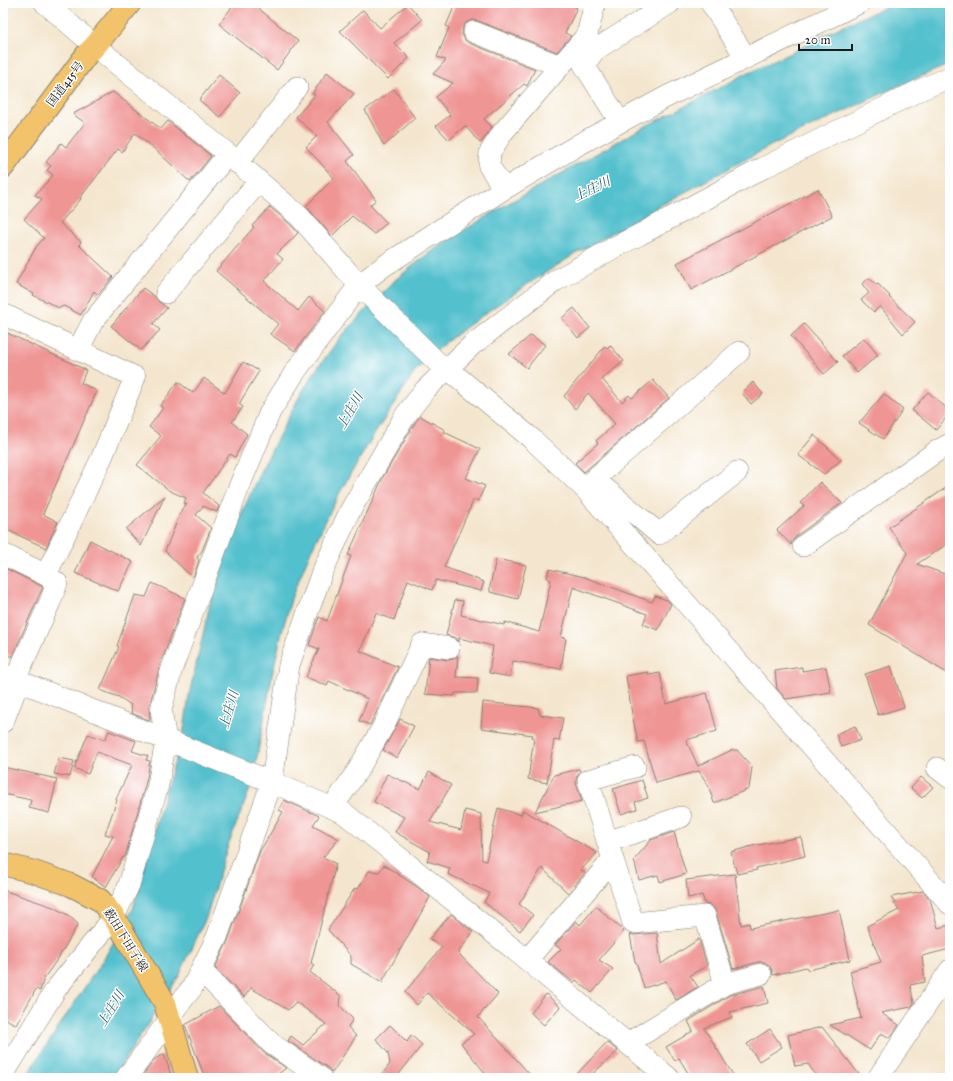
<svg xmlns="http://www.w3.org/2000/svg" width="953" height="1081" font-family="'IM FELL Great Primer','Noto Serif JP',serif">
  <rect width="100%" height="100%" fill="#fff"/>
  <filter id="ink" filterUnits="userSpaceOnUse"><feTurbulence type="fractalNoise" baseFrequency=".025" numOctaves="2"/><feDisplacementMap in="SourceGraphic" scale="8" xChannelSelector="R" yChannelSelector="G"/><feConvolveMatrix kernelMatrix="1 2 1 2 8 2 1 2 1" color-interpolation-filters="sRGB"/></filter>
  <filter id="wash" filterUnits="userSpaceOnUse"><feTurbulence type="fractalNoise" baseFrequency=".012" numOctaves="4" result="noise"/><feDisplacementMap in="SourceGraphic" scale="16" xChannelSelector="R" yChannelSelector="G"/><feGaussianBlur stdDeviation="0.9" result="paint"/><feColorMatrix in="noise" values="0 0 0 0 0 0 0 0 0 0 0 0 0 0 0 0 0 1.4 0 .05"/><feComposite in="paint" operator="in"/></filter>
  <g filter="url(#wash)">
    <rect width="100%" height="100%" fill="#f4e6ce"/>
    <path fill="#53c0cd" stroke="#386e74" d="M 895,3 L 950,3 L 950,64 L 894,88 L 776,143 L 663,204 L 575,254 L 528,284 L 487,312 L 446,342 L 416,370 L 372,438 L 340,492 L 310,553 L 292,596 L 282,632 L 272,676 L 252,784 L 227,848 L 206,918 L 179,976 L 113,1078 L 25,1078 L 106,955 L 133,909 L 166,789 L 183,736 L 189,695 L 210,604 L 231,538 L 258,476 L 299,397 L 316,370 L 339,339 L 362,314 L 395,280 L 429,253 L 466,229 L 509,203 L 640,129 L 699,99 L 749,72 L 797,50 L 840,27 Z"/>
    <g id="blocks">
      <path fill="#ef9594" d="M 235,3 L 252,3 L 298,41 L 277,70 L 219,24 Z
        M 456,3 L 566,3 L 577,8 L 565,33 L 571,36 L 557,52 L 478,21 L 472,20 L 466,23 L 463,27 L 462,34 L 465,40 L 469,43 L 535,69 L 527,86 L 524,84 L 484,119 L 492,127 L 483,140 L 480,143 L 465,126 L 449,140 L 436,126 L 450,115 L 436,97 L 453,83 L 433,74 L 446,60 L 437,57 L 449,28 L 446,26 Z
        M 408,4 L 422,20 L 394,43 L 409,58 L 388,79 L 340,31 L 363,10 L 380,28 Z
        M 327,72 L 354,94 L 328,122 L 354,155 L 347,161 L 376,200 L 370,205 L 387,223 L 374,234 L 352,216 L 332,236 L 306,206 L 334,178 L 306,147 L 317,136 L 296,117 L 315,95 L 312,94 Z
        M 219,75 L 240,93 L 220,117 L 199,100 Z
        M 394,89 L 415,118 L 384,146 L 365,110 Z
        M 113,92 L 161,129 L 168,121 L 211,156 L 190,182 L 158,152 L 135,133 L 122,152 L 118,149 L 80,198 L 81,199 L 60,223 L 81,242 L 79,245 L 113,277 L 98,295 L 94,291 L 81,315 L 64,306 L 59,308 L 33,295 L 34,294 L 16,284 L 36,247 L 44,238 L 24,219 L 42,199 L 35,195 L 53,175 L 47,170 L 51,166 L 46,162 L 61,143 L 66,147 L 85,123 L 73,114 Z
        M 818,189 L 832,216 L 691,290 L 677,263 Z
        M 270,207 L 291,225 L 298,233 L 277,254 L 283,259 L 264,281 L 298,311 L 309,297 L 325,311 L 295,351 L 270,334 L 278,324 L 216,271 L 254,227 L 252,226 Z
        M 869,278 L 877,285 L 878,284 L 890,296 L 889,297 L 915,322 L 903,334 L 880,306 L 874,312 L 861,300 L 869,293 L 862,284 Z
        M 143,288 L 155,297 L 159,302 L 167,308 L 153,324 L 160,330 L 141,350 L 111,326 Z
        M 574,308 L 590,328 L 578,338 L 562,318 Z
        M 804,324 L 838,362 L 824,374 L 791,336 Z
        M 3,331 L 86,370 L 81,383 L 97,391 L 43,514 L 58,522 L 46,548 L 3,528 Z
        M 531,335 L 545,345 L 527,368 L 509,354 Z
        M 864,338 L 878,355 L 857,373 L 842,356 Z
        M 610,345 L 624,361 L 602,379 L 622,402 L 629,395 L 632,398 L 653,380 L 669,398 L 584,472 L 575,463 L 598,443 L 596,441 L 615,424 L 588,393 L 575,409 L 564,396 L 605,346 L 607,348 Z
        M 243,362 L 259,371 L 239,404 L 243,407 L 232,422 L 247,434 L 235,457 L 230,454 L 203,493 L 219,506 L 217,512 L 203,506 L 196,515 L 211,528 L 202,551 L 197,557 L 199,560 L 194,575 L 192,577 L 165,551 L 181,511 L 187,504 L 184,503 L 186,498 L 170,491 L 137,465 L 161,436 L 149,427 L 163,408 L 160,406 L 178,382 L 193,393 L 204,378 L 225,393 Z
        M 753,382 L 763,394 L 751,404 L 742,393 Z
        M 928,392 L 950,411 L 950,413 L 936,430 L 912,410 Z
        M 884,394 L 903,410 L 883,439 L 859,423 Z
        M 420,416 L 445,430 L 444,432 L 480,449 L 466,478 L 485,486 L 478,501 L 474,499 L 444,567 L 484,582 L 481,591 L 436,580 L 432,590 L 408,580 L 394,620 L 376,613 L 360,651 L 398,667 L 370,725 L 359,721 L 368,699 L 329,681 L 327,686 L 306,677 L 319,649 L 309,645 L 319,617 L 327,621 L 351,556 L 348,555 L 383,477 L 415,423 Z
        M 814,435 L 841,460 L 824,474 L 798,455 Z
        M 820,482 L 842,503 L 796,536 L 792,541 L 791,545 L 777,530 L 804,506 L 800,503 Z
        M 950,485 L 950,542 L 917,564 L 950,576 L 950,675 L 869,625 L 907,553 L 889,527 Z
        M 165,496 L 141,546 L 126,529 Z
        M 90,540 L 133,562 L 118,591 L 75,573 Z
        M 496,559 L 526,565 L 518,599 L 490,592 L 490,586 Z
        M 3,567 L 43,587 L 12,657 L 3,652 Z
        M 549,569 L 584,577 L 652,602 L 655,596 L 667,600 L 671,604 L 658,630 L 643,624 L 647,614 L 573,587 L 561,637 L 566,638 L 561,669 L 513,661 L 510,677 L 489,673 L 493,646 L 459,638 L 459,642 L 456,638 L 446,635 L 455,600 L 463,601 L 461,615 L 504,625 L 505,622 L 539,632 L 551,580 L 547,578 Z
        M 152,583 L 185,598 L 160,665 L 149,707 L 150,718 L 149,720 L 131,713 L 132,710 L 130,708 L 131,705 L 119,697 L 100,690 L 119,647 L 117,646 L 135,595 L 146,597 Z
        M 458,656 L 456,677 L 478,678 L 477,693 L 455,693 L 454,696 L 425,694 L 429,657 L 448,660 L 453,659 Z
        M 891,666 L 904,707 L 878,715 L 865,674 Z
        M 802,667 L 802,671 L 826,667 L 831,692 L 786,699 L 777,689 L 775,671 Z
        M 648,672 L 649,675 L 660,673 L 666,704 L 707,693 L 717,731 L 686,740 L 698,766 L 732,750 L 737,750 L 752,767 L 749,789 L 714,803 L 708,785 L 699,771 L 656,783 L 644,741 L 638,742 L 632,714 L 626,676 Z
        M 483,702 L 538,708 L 540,715 L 563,718 L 559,741 L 554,740 L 547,783 L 528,779 L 534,738 L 532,738 L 533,735 L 481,728 Z
        M 400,719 L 414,726 L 397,758 L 383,750 Z
        M 855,726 L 861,740 L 841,747 L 836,734 Z
        M 109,731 L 136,741 L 132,751 L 148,756 L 146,760 L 150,761 L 146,782 L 125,857 L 123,857 L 106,887 L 92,877 L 113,836 L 105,834 L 117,800 L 116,799 L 132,765 L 97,752 L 88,774 L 74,768 L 88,734 L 105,740 Z
        M 59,758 L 74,761 L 70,777 L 54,774 Z
        M 3,767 L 57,779 L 49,813 L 29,808 L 31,800 L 3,794 Z
        M 579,769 L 580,771 L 576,778 L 576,783 L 582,801 L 535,812 L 554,775 Z
        M 429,772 L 451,785 L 430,822 L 461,830 L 465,810 L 481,814 L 482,860 L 486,861 L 498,808 L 521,815 L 523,810 L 597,853 L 581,870 L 585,873 L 568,893 L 542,868 L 519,904 L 533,915 L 520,931 L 484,902 L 489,893 L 448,874 L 450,868 L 427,861 L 430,852 L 395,832 L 404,817 L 374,802 L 387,774 L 420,789 Z
        M 921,777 L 933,787 L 922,798 L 911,788 Z
        M 642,780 L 648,798 L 635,802 L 637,809 L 621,814 L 613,789 Z
        M 284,800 L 319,816 L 313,825 L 339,839 L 323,857 L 336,864 L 311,963 L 314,965 L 310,972 L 341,996 L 340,1006 L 353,1019 L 348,1027 L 356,1036 L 332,1073 L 328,1068 L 288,1041 L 291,1036 L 303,1045 L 326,1024 L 296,1002 L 288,1010 L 251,988 L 244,997 L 215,968 L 228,941 L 260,851 L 283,812 L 279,810 Z
        M 674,832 L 686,874 L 660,882 L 658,875 L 639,880 L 634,860 L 651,840 Z
        M 801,837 L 805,856 L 756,868 L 757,870 L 737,874 L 731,852 L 752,846 Z
        M 384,865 L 416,886 L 430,897 L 382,982 L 351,964 L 351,956 L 328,930 L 355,888 L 358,889 L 369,871 L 379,872 Z
        M 735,874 L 741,925 L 749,923 L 750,928 L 839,910 L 850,960 L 808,970 L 806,967 L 773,975 L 772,970 L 770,966 L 764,962 L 758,962 L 733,969 L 716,912 L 714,908 L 710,905 L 705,904 L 702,895 L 688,898 L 686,880 Z
        M 3,890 L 53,907 L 68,915 L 78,924 L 59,957 L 44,978 L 40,991 L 36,989 L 16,1025 L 3,1017 Z
        M 923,891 L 930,899 L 938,928 L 950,925 L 950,949 L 922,956 L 925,982 L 910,985 L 914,1003 L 911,1007 L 881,1013 L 899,1025 L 890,1038 L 881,1033 L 870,1050 L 830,1025 L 861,1018 L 850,971 L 881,962 L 867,926 L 899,910 L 891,897 Z
        M 596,906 L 624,931 L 599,960 L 613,969 L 592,993 L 576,980 L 573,983 L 573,982 L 548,962 L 561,949 L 555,945 L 576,921 L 580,925 Z
        M 451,914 L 473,932 L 458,953 L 498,994 L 478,1017 L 533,1078 L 489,1078 L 461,1043 L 474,1034 L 427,993 L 417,1005 L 405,992 L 442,947 L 429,939 Z
        M 657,933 L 661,964 L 699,939 L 707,966 L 690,975 L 698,987 L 676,1000 L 666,981 L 644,988 L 636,962 L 635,962 L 630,934 L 634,935 Z
        M 764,986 L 768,1003 L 730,1012 L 732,1017 L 704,1028 L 735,1078 L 691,1078 L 679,1058 L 675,1061 L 666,1047 L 693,1031 L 688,1021 L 730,995 Z
        M 546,994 L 560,1007 L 544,1025 L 531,1013 Z
        M 219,1006 L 263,1052 L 286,1068 L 277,1075 L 277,1078 L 205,1078 L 185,1025 Z
        M 390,1025 L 407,1042 L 411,1035 L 422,1045 L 396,1078 L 379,1078 L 390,1064 L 388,1053 L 376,1039 Z
        M 822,1027 L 862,1078 L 818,1078 L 808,1064 L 795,1066 L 788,1035 Z
        M 770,1029 L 782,1047 L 759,1061 L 747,1044 Z
        M 607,1042 L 618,1051 L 588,1078 L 579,1078 L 576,1075 Z
        M 164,1054 L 172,1078 L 141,1078 L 155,1059 Z"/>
    </g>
  </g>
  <g filter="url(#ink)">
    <use href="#blocks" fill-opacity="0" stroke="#888175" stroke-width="1"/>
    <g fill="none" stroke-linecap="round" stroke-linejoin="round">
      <defs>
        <path id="minor" d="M 45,3 L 95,46 L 228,154 L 300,217 L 359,285 L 439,364 L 448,369 L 532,439 L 584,488 L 732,655 L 950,904
          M 711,3 L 746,58
          M 474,32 L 560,66
          M 620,122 L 584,65 L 595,50 L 670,3
          M 237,163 L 297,87
          M 504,189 L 489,166 L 490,152 L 503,132 L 587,35 L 595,3
          M 166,293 L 259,181
          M 3,314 L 135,377 L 102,457 L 46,575 L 57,583 L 50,602 L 15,680
          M 78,350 L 93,321 L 228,154
          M 594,479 L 659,534 L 737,472
          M 584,488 L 739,352
          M 803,546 L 937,451 L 950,444
          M 3,554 L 46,575
          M 3,674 L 19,681 L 272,782 L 344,813 L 527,960 L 669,1078
          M 3,722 L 19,681
          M 635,767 L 588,780 L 633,923 L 705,916 L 725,984
          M 937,768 L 950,778
          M 332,808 L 358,770 L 384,725 L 422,644 L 449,648
          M 607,842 L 681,817
          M 527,960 L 613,859
          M 201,970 L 272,1044 L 321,1078
          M 628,1043 L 725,984 L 761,974
          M 3,1075 L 56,989 L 114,917 L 129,885 L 158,785 L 166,740 L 161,710 L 172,668 L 237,492 L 270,412 L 295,372 L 359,285 L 384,266 L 441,229 L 504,189 L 578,145 L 666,97 L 859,3
          M 126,1078 L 169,1020 L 183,999 L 192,988 L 217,937 L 272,782 L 289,665 L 321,575 L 350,511 L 405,416 L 425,390 L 472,345 L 555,281 L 615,247 L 639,235 L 763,168 L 920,90 L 950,77
          M 878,1078 L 950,970"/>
        <path id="major" d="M 3,864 L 34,872 L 71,885 L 100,900 L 114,917 L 165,1003 L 187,1078"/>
        <path id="highway" d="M 3,167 L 87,54 L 95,46 L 130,3"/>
      </defs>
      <use href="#minor" stroke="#888175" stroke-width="22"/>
      <use href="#major" stroke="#888175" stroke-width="24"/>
      <use href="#highway" stroke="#888175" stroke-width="24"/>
      <use href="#minor" stroke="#fff" stroke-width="21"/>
      <use href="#major" stroke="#f2c36a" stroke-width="22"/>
      <use href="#highway" stroke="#f2c36a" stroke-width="22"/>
    </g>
  </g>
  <g text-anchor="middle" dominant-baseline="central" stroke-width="3" stroke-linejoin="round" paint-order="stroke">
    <g font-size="12" fill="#1c1c1c" stroke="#fff">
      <text transform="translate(65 84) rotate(-53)">国道415号</text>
      <text transform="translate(126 940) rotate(58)">薮田下田子線</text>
    </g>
    <g font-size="13" font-style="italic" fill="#325e63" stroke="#fff">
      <text transform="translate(592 189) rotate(-26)">上庄川</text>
      <text transform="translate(350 411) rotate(-60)">上庄川</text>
      <text transform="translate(229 710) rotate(-74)">上庄川</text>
      <text transform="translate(111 1009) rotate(-58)">上庄川</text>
    </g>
  </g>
  <rect width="953" height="1081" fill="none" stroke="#fff" stroke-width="16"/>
  <path d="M799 44v6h53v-6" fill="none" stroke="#1c1c1c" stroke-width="2"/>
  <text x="805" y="44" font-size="12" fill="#1c1c1c" stroke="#ffffff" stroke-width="3" paint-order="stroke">20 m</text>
</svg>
